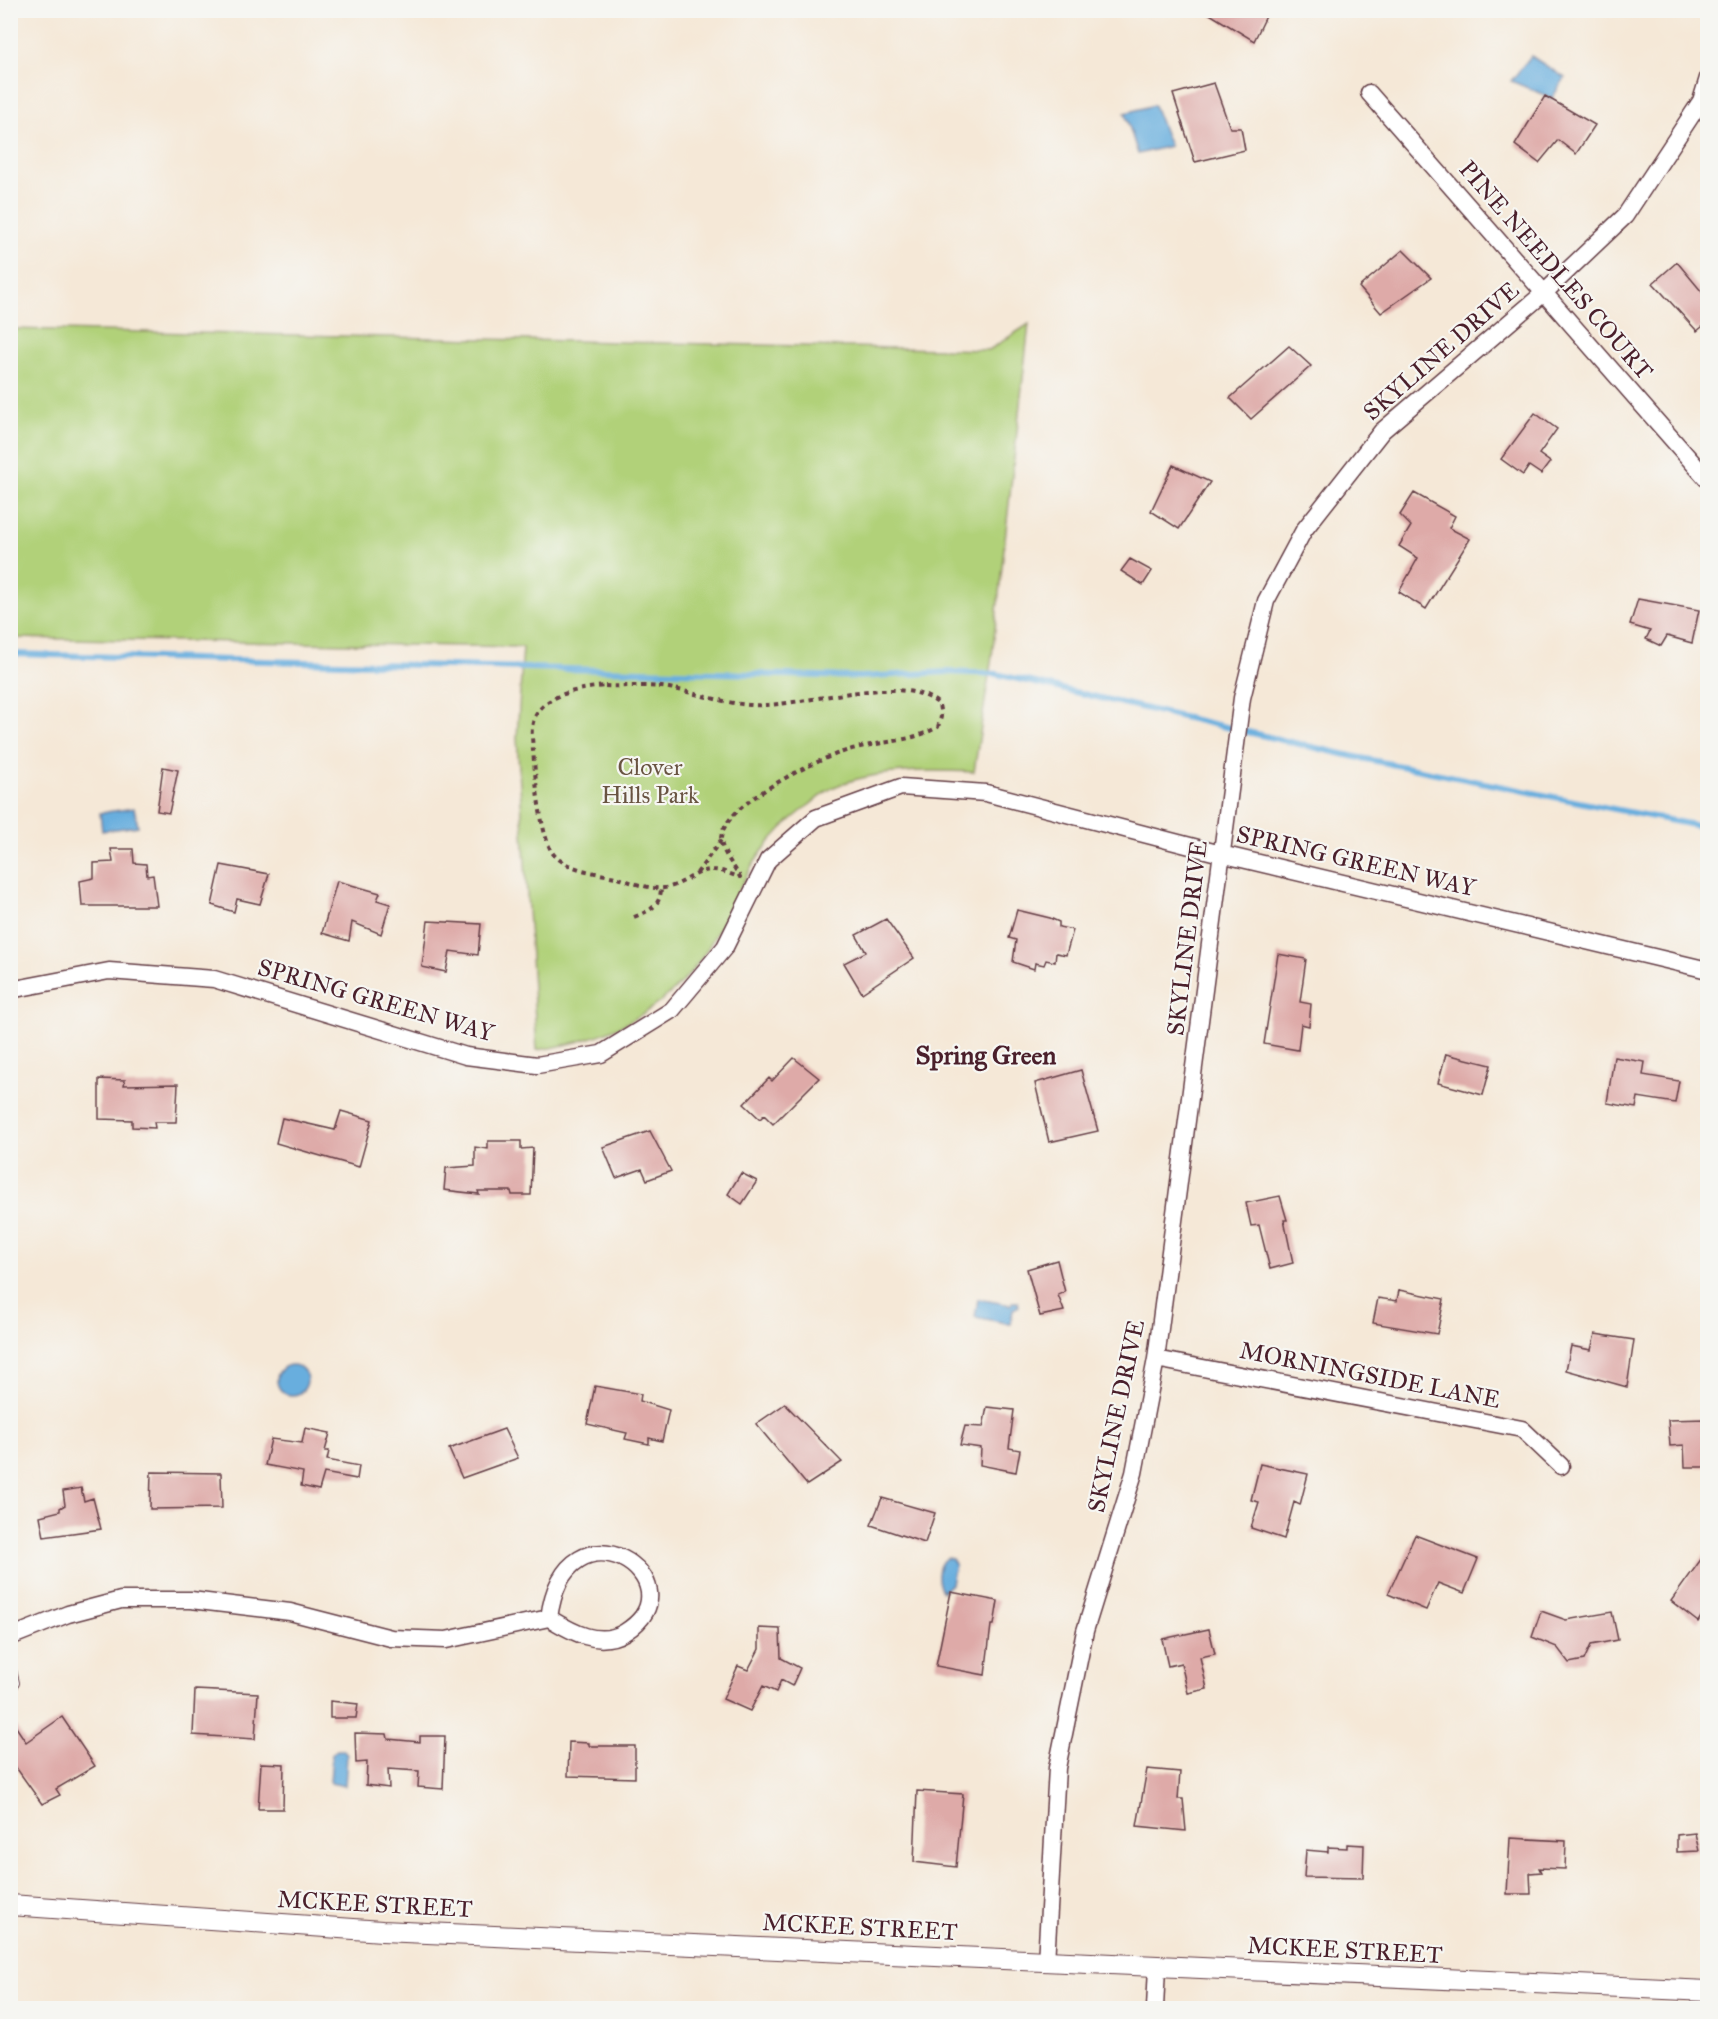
<svg xmlns="http://www.w3.org/2000/svg" width="1718" height="2019" font-family="'IM FELL Great Primer',serif">
  <rect width="100%" height="100%" fill="#f6f6f2"/>
  <filter id="ink" filterUnits="userSpaceOnUse"><feTurbulence type="fractalNoise" baseFrequency=".0167" numOctaves="2"/><feDisplacementMap in="SourceGraphic" scale="12" xChannelSelector="R" yChannelSelector="G"/><feConvolveMatrix kernelMatrix="1 2 1 2 8 2 1 2 1" color-interpolation-filters="sRGB"/></filter>
  <filter id="wash" filterUnits="userSpaceOnUse"><feTurbulence type="fractalNoise" baseFrequency=".008" numOctaves="4" result="noise"/><feDisplacementMap in="SourceGraphic" scale="24" xChannelSelector="R" yChannelSelector="G"/><feGaussianBlur stdDeviation="1.35" result="paint"/><feColorMatrix in="noise" values="0 0 0 0 0 0 0 0 0 0 0 0 0 0 0 0 0 1.4 0 .05"/><feComposite in="paint" operator="in"/></filter>
  <g filter="url(#wash)">
    <rect width="100%" height="100%" fill="#f5e8d7"/>
    <path fill="#b1d179" stroke="#7e7852" stroke-width="1.5" d="M 1029,324 L 992,656 L 974,772 C 930,770 876,769 834,787 C 825,791 816,800 808,806 C 752,848 744,884 712,941 C 675,1008 609,1040 537,1050 L 517,738 L 523,647 L 11,638 L 11,329 L 989,350 Z"/>
    <path fill="#68aede" stroke="#596684" stroke-width="1.5" d="M 1531,56 L 1565,78 L 1552,98 L 1511,81 Z
      M 1154,105 L 1170,146 L 1138,154 L 1125,113 Z
      M 134,808 L 138,826 L 102,831 L 100,813 Z
      M 978,1299 L 1011,1305 L 1012,1302 L 1018,1302 L 1019,1306 L 1013,1309 L 1011,1324 L 975,1317 Z
      M277 1380a15 15 0 1 1 30 0a15 15 0 1 1-30 0Z
      M 946,1558 L 952,1559 L 955,1564 L 951,1584 L 942,1592 C 937,1582 935,1566 946,1558 Z
      M 337,1750 L 343,1750 L 347,1755 L 345,1786 L 330,1783 L 332,1754 Z"/>
    <g fill="none" stroke-linecap="round" stroke-linejoin="round">
      <path stroke="#68aede" stroke-width="6" d="M 10,654 L 860,677 L 946,672 L 996,674 L 1351,756 L 1708,828"/>
    </g>
    <g id="blocks">
      <path fill="#deaaa8" d="M 1203,10 L 1269,10 L 1254,41 Z
        M 1214,83 L 1230,128 L 1241,128 L 1245,150 L 1195,162 L 1173,94 Z
        M 1545,96 L 1595,125 L 1576,154 L 1558,140 L 1539,163 L 1515,145 Z
        M 1403,250 L 1431,278 L 1381,313 L 1359,287 Z
        M 1677,262 L 1707,298 L 1707,323 L 1697,331 L 1653,283 Z
        M 1289,346 L 1311,366 L 1251,419 L 1230,398 Z
        M 1535,413 L 1557,429 L 1539,454 L 1550,462 L 1541,474 L 1529,466 L 1523,475 L 1501,459 Z
        M 1173,465 L 1210,482 L 1179,529 L 1151,511 Z
        M 1414,493 L 1455,516 L 1449,528 L 1470,539 L 1426,609 L 1399,592 L 1418,558 L 1399,546 L 1411,526 L 1400,515 Z
        M 1130,559 L 1152,571 L 1143,585 L 1121,571 Z
        M 1638,599 L 1699,610 L 1692,643 L 1667,636 L 1661,646 L 1646,639 L 1650,631 L 1630,625 Z
        M 163,767 L 178,770 L 169,813 L 157,811 Z
        M 111,849 L 133,849 L 134,863 L 146,864 L 147,876 L 153,875 L 157,906 L 82,906 L 80,881 L 94,878 L 94,863 L 113,862 Z
        M 221,865 L 269,874 L 260,904 L 237,899 L 234,912 L 212,905 Z
        M 337,881 L 380,893 L 377,900 L 390,904 L 381,934 L 352,922 L 349,941 L 322,933 Z
        M 1017,910 L 1050,918 L 1059,922 L 1059,927 L 1073,930 L 1066,955 L 1056,953 L 1055,962 L 1046,960 L 1044,965 L 1035,963 L 1034,969 L 1013,962 L 1016,940 L 1009,938 Z
        M 886,919 L 914,958 L 862,993 L 844,963 L 866,952 L 856,935 Z
        M 428,921 L 481,924 L 478,955 L 450,951 L 446,972 L 422,967 Z
        M 1278,954 L 1306,959 L 1300,1002 L 1311,1004 L 1309,1026 L 1301,1024 L 1298,1050 L 1264,1044 Z
        M 1446,1054 L 1491,1065 L 1483,1095 L 1438,1083 Z
        M 1614,1057 L 1645,1062 L 1643,1075 L 1679,1081 L 1675,1103 L 1638,1097 L 1636,1108 L 1607,1103 Z
        M 794,1058 L 819,1078 L 773,1124 L 764,1115 L 760,1119 L 744,1104 L 769,1078 L 772,1081 Z
        M 1081,1070 L 1098,1131 L 1049,1142 L 1035,1083 Z
        M 99,1079 L 125,1080 L 124,1085 L 178,1084 L 176,1122 L 154,1122 L 155,1128 L 132,1127 L 132,1120 L 99,1119 Z
        M 341,1111 L 372,1120 L 359,1167 L 276,1143 L 282,1118 L 335,1130 Z
        M 650,1131 L 671,1171 L 647,1180 L 642,1169 L 616,1178 L 603,1147 Z
        M 488,1141 L 521,1141 L 521,1149 L 533,1148 L 531,1195 L 512,1195 L 511,1191 L 478,1191 L 479,1194 L 444,1190 L 446,1168 L 475,1166 L 475,1147 L 488,1149 Z
        M 741,1173 L 757,1181 L 742,1204 L 728,1194 Z
        M 1280,1196 L 1287,1220 L 1284,1220 L 1293,1263 L 1270,1269 L 1259,1225 L 1251,1226 L 1246,1203 Z
        M 1057,1260 L 1065,1292 L 1058,1295 L 1064,1311 L 1040,1316 L 1027,1269 Z
        M 1399,1290 L 1444,1299 L 1437,1334 L 1373,1323 L 1378,1298 L 1397,1301 Z
        M 1595,1334 L 1634,1340 L 1627,1387 L 1566,1370 L 1571,1346 L 1591,1350 Z
        M 595,1386 L 641,1394 L 640,1401 L 669,1410 L 662,1441 L 649,1438 L 649,1444 L 625,1439 L 627,1433 L 587,1424 Z
        M 785,1404 L 842,1462 L 807,1485 L 756,1424 Z
        M 987,1407 L 1014,1410 L 1009,1448 L 1020,1450 L 1016,1472 L 980,1465 L 981,1448 L 960,1445 L 965,1426 L 983,1427 Z
        M 1707,1419 L 1707,1467 L 1685,1467 L 1684,1445 L 1670,1446 L 1668,1420 Z
        M 305,1428 L 330,1433 L 325,1451 L 329,1451 L 327,1460 L 359,1466 L 357,1479 L 324,1473 L 319,1490 L 301,1486 L 303,1472 L 265,1465 L 271,1439 L 302,1443 Z
        M 504,1429 L 518,1458 L 462,1478 L 449,1449 Z
        M 1260,1464 L 1308,1474 L 1300,1505 L 1294,1502 L 1284,1539 L 1251,1528 L 1259,1502 L 1251,1500 Z
        M 151,1472 L 221,1473 L 222,1508 L 150,1509 Z
        M 81,1488 L 84,1501 L 93,1498 L 101,1529 L 44,1537 L 40,1516 L 60,1511 L 60,1508 L 65,1505 L 63,1491 Z
        M 882,1498 L 935,1513 L 925,1543 L 871,1525 Z
        M 1415,1535 L 1478,1559 L 1464,1593 L 1438,1583 L 1426,1610 L 1388,1594 Z
        M 1707,1551 L 1707,1607 L 1698,1622 L 1671,1601 Z
        M 951,1592 L 998,1601 L 994,1625 L 991,1625 L 985,1675 L 936,1666 Z
        M 1541,1611 L 1566,1620 L 1612,1612 L 1618,1640 L 1591,1645 L 1584,1660 L 1569,1663 L 1557,1647 L 1532,1637 Z
        M 759,1628 L 780,1629 L 781,1658 L 800,1668 L 792,1686 L 781,1680 L 776,1692 L 763,1686 L 750,1711 L 723,1699 L 738,1666 L 748,1670 L 759,1649 Z
        M 1209,1629 L 1215,1654 L 1200,1657 L 1207,1689 L 1188,1693 L 1181,1663 L 1168,1666 L 1162,1639 Z
        M 195,1690 L 258,1693 L 255,1739 L 193,1735 Z
        M 330,1701 L 358,1704 L 356,1718 L 330,1718 Z
        M 62,1717 L 95,1766 L 56,1789 L 60,1795 L 42,1804 L 10,1759 L 10,1718 L 26,1742 Z
        M 355,1733 L 387,1734 L 388,1739 L 420,1742 L 420,1736 L 445,1736 L 443,1789 L 418,1787 L 419,1771 L 388,1769 L 389,1788 L 366,1785 L 367,1762 L 356,1763 Z
        M 569,1742 L 589,1743 L 589,1746 L 635,1746 L 635,1778 L 568,1776 Z
        M 261,1763 L 284,1764 L 283,1809 L 258,1809 Z
        M 1147,1769 L 1180,1772 L 1178,1799 L 1183,1799 L 1186,1831 L 1137,1826 Z
        M 917,1791 L 963,1794 L 956,1867 L 914,1862 Z
        M 1695,1833 L 1699,1851 L 1677,1852 L 1677,1835 Z
        M 1510,1838 L 1566,1841 L 1565,1869 L 1539,1868 L 1541,1872 L 1530,1873 L 1531,1894 L 1507,1894 Z
        M 1347,1844 L 1364,1845 L 1363,1878 L 1304,1877 L 1306,1850 L 1328,1852 L 1328,1847 L 1347,1848 Z"/>
    </g>
  </g>
  <g filter="url(#ink)">
    <use href="#blocks" fill-opacity="0" stroke="#643d45" stroke-width="1.5"/>
    <g fill="none" stroke-linecap="round" stroke-linejoin="round">
      <defs>
        <path id="service" d="M 10,1662 L 15,1683 L 10,1694"/>
        <path id="minor" d="M 1369,93 L 1707,479
          M 10,990 L 109,971 L 214,979 L 466,1056 L 537,1065 L 601,1054 L 672,1010 L 725,947 L 768,860 L 816,818 L 901,787 L 986,793 L 1221,854 L 1708,970
          M 1156,1359 L 1522,1429 L 1561,1466
          M 10,1637 L 68,1614 L 121,1600 L 191,1600 L 290,1612 L 391,1638 L 446,1640 L 549,1618 C 572,1632 599,1648 625,1632 C 704,1583 566,1490 549,1618
          M 1046,1962 L 1057,1768 L 1085,1631 L 1134,1473 L 1156,1359 L 1242,698 L 1266,601 L 1304,530 L 1382,431 L 1545,292 L 1625,216 L 1701,101 L 1708,78
          M 1155,2008 L 1157,1967"/>
        <path id="tertiary" d="M 10,1905 L 382,1931 L 1708,1991"/>
      </defs>
      <use href="#service" stroke="#643d45" stroke-width="10"/>
      <use href="#minor" stroke="#643d45" stroke-width="19"/>
      <use href="#tertiary" stroke="#643d45" stroke-width="22"/>
      <path stroke="#643d45" stroke-width="4" stroke-dasharray="4.5 4.5" stroke-linecap="butt" d="M 605,686 C 627,687 652,684 674,689 C 699,694 724,703 750,705 C 801,709 899,670 939,704 L 941,717 L 938,727 C 909,743 879,741 849,750 C 819,758 720,805 721,840 C 722,853 734,866 740,877 C 732,875 722,870 714,870 C 696,869 683,886 664,888 C 649,890 629,881 615,877 C 597,873 569,870 555,856 C 539,840 534,761 532,737 C 528,696 576,689 605,686 Z
        M 697,873 L 721,840
        M 634,917 C 649,911 660,907 661,889"/>
      <use href="#service" stroke="#fff" stroke-width="8"/>
      <use href="#minor" stroke="#fff" stroke-width="16"/>
      <use href="#tertiary" stroke="#fff" stroke-width="20"/>
    </g>
  </g>
  <g text-anchor="middle" dominant-baseline="central" stroke-width="4.5" stroke-linejoin="round" paint-order="stroke">
    <g font-size="24" fill="#4a1f2b" stroke="#f6f6f2">
      <text transform="translate(1556 270) rotate(49)">PINE NEEDLES COURT</text>
      <text transform="translate(1441 351) rotate(-41)">SKYLINE DRIVE</text>
      <text transform="translate(1356 861) rotate(13)">SPRING GREEN WAY</text>
      <text transform="translate(1187 938) rotate(-83)">SKYLINE DRIVE</text>
      <text transform="translate(376 1000) rotate(16)">SPRING GREEN WAY</text>
      <text transform="translate(1370 1375) rotate(11)">MORNINGSIDE LANE</text>
      <text transform="translate(1116 1416) rotate(-78)">SKYLINE DRIVE</text>
      <text transform="translate(375 1904) rotate(3)">MCKEE STREET</text>
      <text transform="translate(860 1927) rotate(3)">MCKEE STREET</text>
      <text transform="translate(1345 1950) rotate(3)">MCKEE STREET</text>
    </g>
    <g font-size="24" fill="#695442" stroke="#f6f6f2">
      <text x="650" y="767">Clover<tspan x="650" dy="28">Hills Park</tspan></text>
    </g>
    <g font-size="26" font-weight="bold" fill="#4a1f2b" stroke="#f6f6f2">
      <text x="986" y="1055">Spring Green</text>
    </g>
  </g>
  <rect width="1718" height="2019" fill="none" stroke="#f6f6f2" stroke-width="36"/>
</svg>
